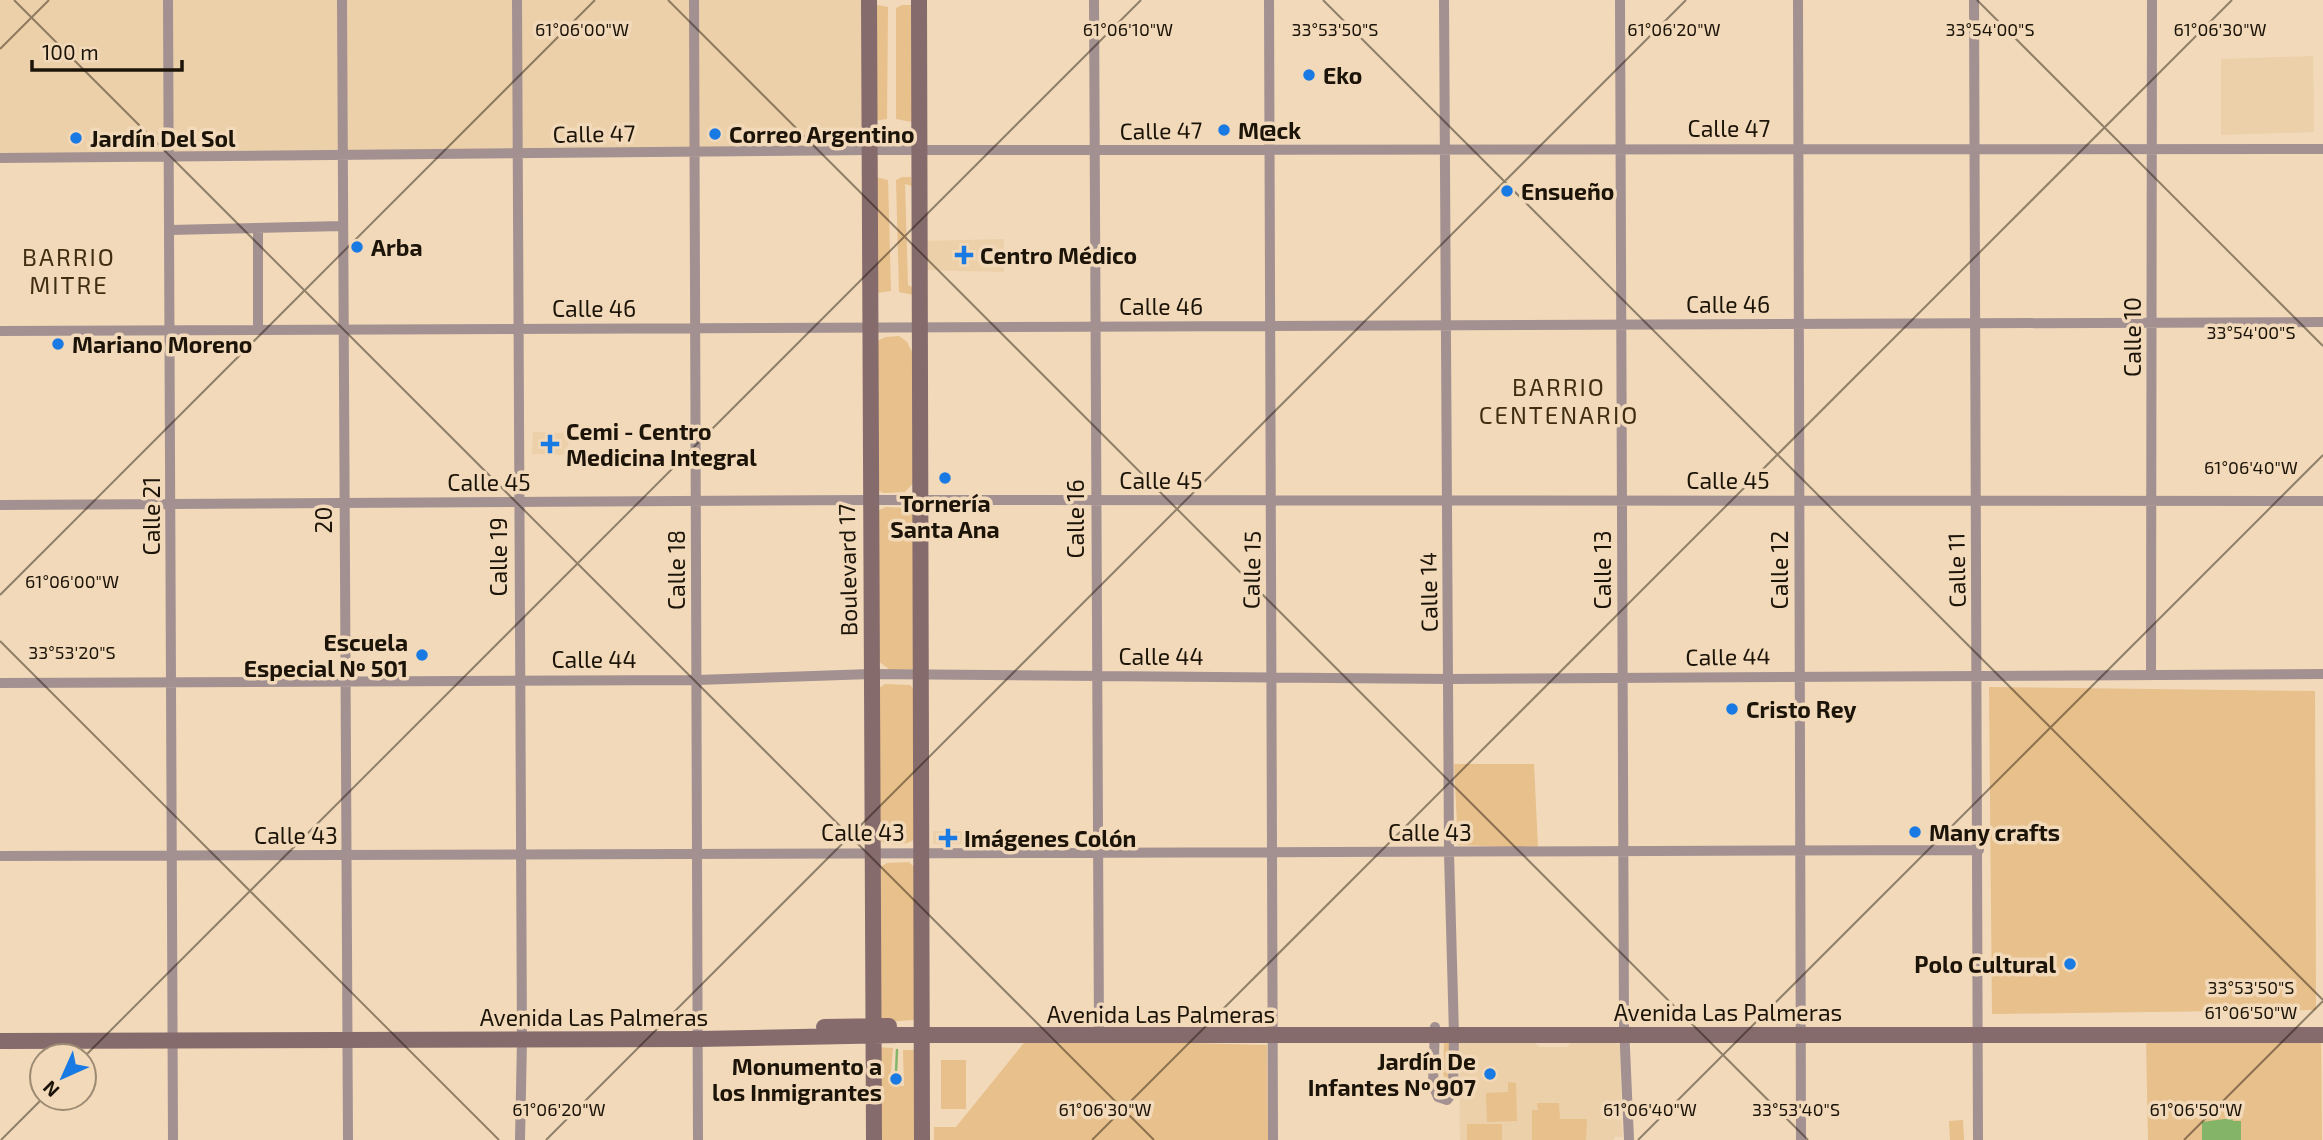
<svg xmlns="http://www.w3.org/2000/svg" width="2323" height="1140" font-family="'Exo 2',sans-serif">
  <rect width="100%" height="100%" fill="#f1d9b9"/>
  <path fill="#ecd0a9" d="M 0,0 L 869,0 L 869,150 L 0,157 Z
    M 2313,56 L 2314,132 L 2221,135 L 2221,59 Z
    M 1004,239 L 1004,272 L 925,270 L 924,241 Z
    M 533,432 L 569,433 L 568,455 L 532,454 Z
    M 933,831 L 963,831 L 964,844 L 933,844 Z
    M 1535,1042 L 1539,1047 L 1567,1047 L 1572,1042 L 1616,1042 L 1620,1047 L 1622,1137 L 1614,1137 L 1614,1140 L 1460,1140 L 1459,1043 Z"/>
  <path fill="#e7c08b" d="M 873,4 L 888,7 L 887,119 L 873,121 Z
    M 902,5 L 912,5 L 912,122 L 896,119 L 896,8 Z
    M 876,177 L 888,180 L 891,291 L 877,293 Z
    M 902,177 L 911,177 L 912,186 L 905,184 L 908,285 L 914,288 L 914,295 L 899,292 L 896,180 Z
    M 899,336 L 907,342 L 912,352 L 915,481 L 905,492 L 883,493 L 878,490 L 877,341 L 886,337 Z
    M 886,507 L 907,508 L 914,513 L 916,666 L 912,669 L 890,670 L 877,660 L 879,510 Z
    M 885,684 L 910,685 L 914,689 L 915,839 C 906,846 885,846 878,839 L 878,689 Z
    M 1989,687 L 2315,691 L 2316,1010 L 1992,1014 Z
    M 1454,764 L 1534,764 L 1538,848 L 1458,845 Z
    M 909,862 L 916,869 L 914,1020 L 884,1022 L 881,1021 L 880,867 L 887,863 Z
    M 2146,1037 L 2321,1038 L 2322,1140 L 2148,1140 Z
    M 1027,1039 L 1267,1045 L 1268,1140 L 934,1140 L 934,1127 L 956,1127 Z
    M 1444,1041 L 1451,1041 L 1450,1093 L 1443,1092 Z
    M 877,1047 L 893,1048 L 890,1085 L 904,1086 L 903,1050 L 916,1050 L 917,1140 L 878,1140 Z
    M 941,1060 L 966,1060 L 966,1109 L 941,1109 Z
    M 1508,1082 L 1516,1083 L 1517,1121 L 1487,1122 L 1486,1093 L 1508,1092 Z
    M 1537,1103 L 1559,1103 L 1560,1119 L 1587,1119 L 1586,1140 L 1532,1140 L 1532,1110 L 1538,1110 Z
    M 1963,1120 L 1964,1140 L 1950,1140 L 1949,1121 Z
    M 1467,1124 L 1502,1124 L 1502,1140 L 1467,1140 Z"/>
  <path fill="#84b468" d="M 2232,1118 L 2233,1121 L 2241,1121 L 2241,1140 L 2202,1140 L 2202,1122 Z"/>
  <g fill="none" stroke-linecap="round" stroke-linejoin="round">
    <path stroke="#84b468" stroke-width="2.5" d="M 896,1073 L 897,1050"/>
    <path stroke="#a39091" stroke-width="10" d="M 168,0 L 173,1140
      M 342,0 L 348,1140
      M 517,0 L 522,1040 L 520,1140
      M 694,0 L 698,1140
      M 1094,0 L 1099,1038
      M 1269,0 L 1273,1140
      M 1620,0 L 1624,1026 L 1629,1140
      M 1798,0 L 1801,1140
      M 1974,0 L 1978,1140
      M 0,158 L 869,150 L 2323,149
      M 170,230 L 343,226
      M 258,330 L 258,229
      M 0,331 L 2323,322
      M 0,505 L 869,500 L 2323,501
      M 2151,675 L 2152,0
      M 0,683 L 697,680 L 871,674 L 1450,679 L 2323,674
      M 0,856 L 1979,850
      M 1435,1027 L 1433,1085 L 1438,1097 L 1447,1100 L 1453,1092 L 1454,1035 L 1449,853 L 1444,0"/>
    <path stroke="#866b6d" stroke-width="16" d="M 869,0 L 874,1140
      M 919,0 L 922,1140
      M 824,1027 L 889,1026
      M 0,1041 L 699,1039 L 898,1035 L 2323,1035"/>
  </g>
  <path fill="none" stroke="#1c1408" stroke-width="2" stroke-opacity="0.45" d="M 14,0 L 1154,1140M 668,0 L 1808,1140M 1323,0 L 2323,1000M 1977,0 L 2323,346M 0,49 L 49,0M 0,595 L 595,0M 0,641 L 499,1140M 84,1057 L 1141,0M 1,1140 L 43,1098M 546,1140 L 1686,0M 1092,1140 L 2232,0M 1638,1140 L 2323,455M 2184,1140 L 2323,1001"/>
  <g fill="#197ae3" stroke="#f1d9b9" stroke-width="2.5">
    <circle cx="1309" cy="75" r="7"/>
    <circle cx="1224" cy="130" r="7"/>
    <circle cx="715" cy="134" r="7"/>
    <circle cx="76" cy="138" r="7"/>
    <circle cx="1507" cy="191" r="7"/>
    <circle cx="357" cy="247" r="7"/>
    <path d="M960.5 244.5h7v7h7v7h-7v7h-7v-7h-7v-7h7z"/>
    <circle cx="58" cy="344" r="7"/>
    <path d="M546.5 433.5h7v7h7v7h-7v7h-7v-7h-7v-7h7z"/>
    <circle cx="945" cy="478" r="7"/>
    <circle cx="422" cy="655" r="7"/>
    <circle cx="1732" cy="709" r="7"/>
    <circle cx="1915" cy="832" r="7"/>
    <path d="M944.5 827.5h7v7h7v7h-7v7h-7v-7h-7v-7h7z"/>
    <circle cx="2070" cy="964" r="7"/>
    <circle cx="1490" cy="1074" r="7"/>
    <circle cx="896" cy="1079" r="7"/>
  </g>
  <g text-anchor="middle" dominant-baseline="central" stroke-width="7" stroke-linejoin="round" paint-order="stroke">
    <g font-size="23" font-weight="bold" fill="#1c1408" stroke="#f1d9b9" text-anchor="start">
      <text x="1323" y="75">Eko</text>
      <text x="1238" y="130">M@ck</text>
      <text x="729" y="134">Correo Argentino</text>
      <text x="90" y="138">Jardín Del Sol</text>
      <text x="1521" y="191">Ensueño</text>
      <text x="371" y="247">Arba</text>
      <text x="980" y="255">Centro Médico</text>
      <text x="72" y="344">Mariano Moreno</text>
      <text x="566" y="431">Cemi - Centro<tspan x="566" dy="26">Medicina Integral</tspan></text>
      <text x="945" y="503" text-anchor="middle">Tornería<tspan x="945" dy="26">Santa Ana</tspan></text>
      <text x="408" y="642" text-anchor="end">Escuela<tspan x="408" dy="26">Especial Nº 501</tspan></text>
      <text x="1746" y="709">Cristo Rey</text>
      <text x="1929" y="832">Many crafts</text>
      <text x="964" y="838">Imágenes Colón</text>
      <text x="2056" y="964" text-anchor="end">Polo Cultural</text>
      <text x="1476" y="1061" text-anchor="end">Jardín De<tspan x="1476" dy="26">Infantes Nº 907</tspan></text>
      <text x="882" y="1066" text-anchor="end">Monumento a<tspan x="882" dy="26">los Inmigrantes</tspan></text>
    </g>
    <g font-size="23" fill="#1c1408" stroke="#f1d9b9">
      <text x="1729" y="128">Calle 47</text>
      <text transform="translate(1161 130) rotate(-1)">Calle 47</text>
      <text transform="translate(594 133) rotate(-1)">Calle 47</text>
      <text x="1728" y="304">Calle 46</text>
      <text x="1161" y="306">Calle 46</text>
      <text x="594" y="308">Calle 46</text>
      <text transform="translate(2132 337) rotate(-90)">Calle 10</text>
      <text x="1161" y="480">Calle 45</text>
      <text x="1728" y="480">Calle 45</text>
      <text x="489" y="482">Calle 45</text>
      <text transform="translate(151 516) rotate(-90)">Calle 21</text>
      <text transform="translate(1075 519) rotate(-90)">Calle 16</text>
      <text transform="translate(323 520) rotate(-90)">20</text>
      <text transform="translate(498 557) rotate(-90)">Calle 19</text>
      <text transform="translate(676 570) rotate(-90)">Calle 18</text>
      <text transform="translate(847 570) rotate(-91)">Boulevard 17</text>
      <text transform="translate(1251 570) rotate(-89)">Calle 15</text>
      <text transform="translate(1602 570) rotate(-90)">Calle 13</text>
      <text transform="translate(1779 570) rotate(-90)">Calle 12</text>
      <text transform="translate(1956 570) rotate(-91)">Calle 11</text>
      <text transform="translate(1428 592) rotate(-91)">Calle 14</text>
      <text x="1161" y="656">Calle 44</text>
      <text transform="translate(1728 656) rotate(-1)">Calle 44</text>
      <text x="594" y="659">Calle 44</text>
      <text x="863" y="832">Calle 43</text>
      <text x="1430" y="832">Calle 43</text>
      <text x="296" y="835">Calle 43</text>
      <text x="1728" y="1012">Avenida Las Palmeras</text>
      <text x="1161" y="1014">Avenida Las Palmeras</text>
      <text x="594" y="1017">Avenida Las Palmeras</text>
    </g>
    <g font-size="24" letter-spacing="2" fill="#412e12" stroke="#f1d9b9">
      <text x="69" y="256">BARRIO<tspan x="69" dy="28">MITRE</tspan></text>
      <text x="1559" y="386">BARRIO<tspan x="1559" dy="28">CENTENARIO</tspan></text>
    </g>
  </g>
  <g font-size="18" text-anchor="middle" fill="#1c1408" stroke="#f1d9b9" stroke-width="7" stroke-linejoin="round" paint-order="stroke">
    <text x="582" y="36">61°06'00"W</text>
    <text x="1128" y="36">61°06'10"W</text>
    <text x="1335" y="36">33°53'50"S</text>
    <text x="1674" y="36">61°06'20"W</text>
    <text x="1990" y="36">33°54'00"S</text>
    <text x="2220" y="36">61°06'30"W</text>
    <text x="2251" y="339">33°54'00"S</text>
    <text x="2251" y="474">61°06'40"W</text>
    <text x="72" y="588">61°06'00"W</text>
    <text x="72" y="659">33°53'20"S</text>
    <text x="2251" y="994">33°53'50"S</text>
    <text x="2251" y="1019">61°06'50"W</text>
    <text x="1650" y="1116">61°06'40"W</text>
    <text x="559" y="1116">61°06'20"W</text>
    <text x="1105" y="1116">61°06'30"W</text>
    <text x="1796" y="1116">33°53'40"S</text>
    <text x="2196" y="1116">61°06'50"W</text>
  </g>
  <g transform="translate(63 1077) rotate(225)"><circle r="33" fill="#f1d9b9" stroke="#9c8a72" stroke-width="2"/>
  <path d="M0-5L12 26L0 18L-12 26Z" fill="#197ae3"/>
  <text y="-10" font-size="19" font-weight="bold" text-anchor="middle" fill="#1c1408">N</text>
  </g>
  <path d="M32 60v10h150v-10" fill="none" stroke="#1c1408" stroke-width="3.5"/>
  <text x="42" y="60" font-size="21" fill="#1c1408" stroke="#f1d9b9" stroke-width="5" paint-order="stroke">100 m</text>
</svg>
